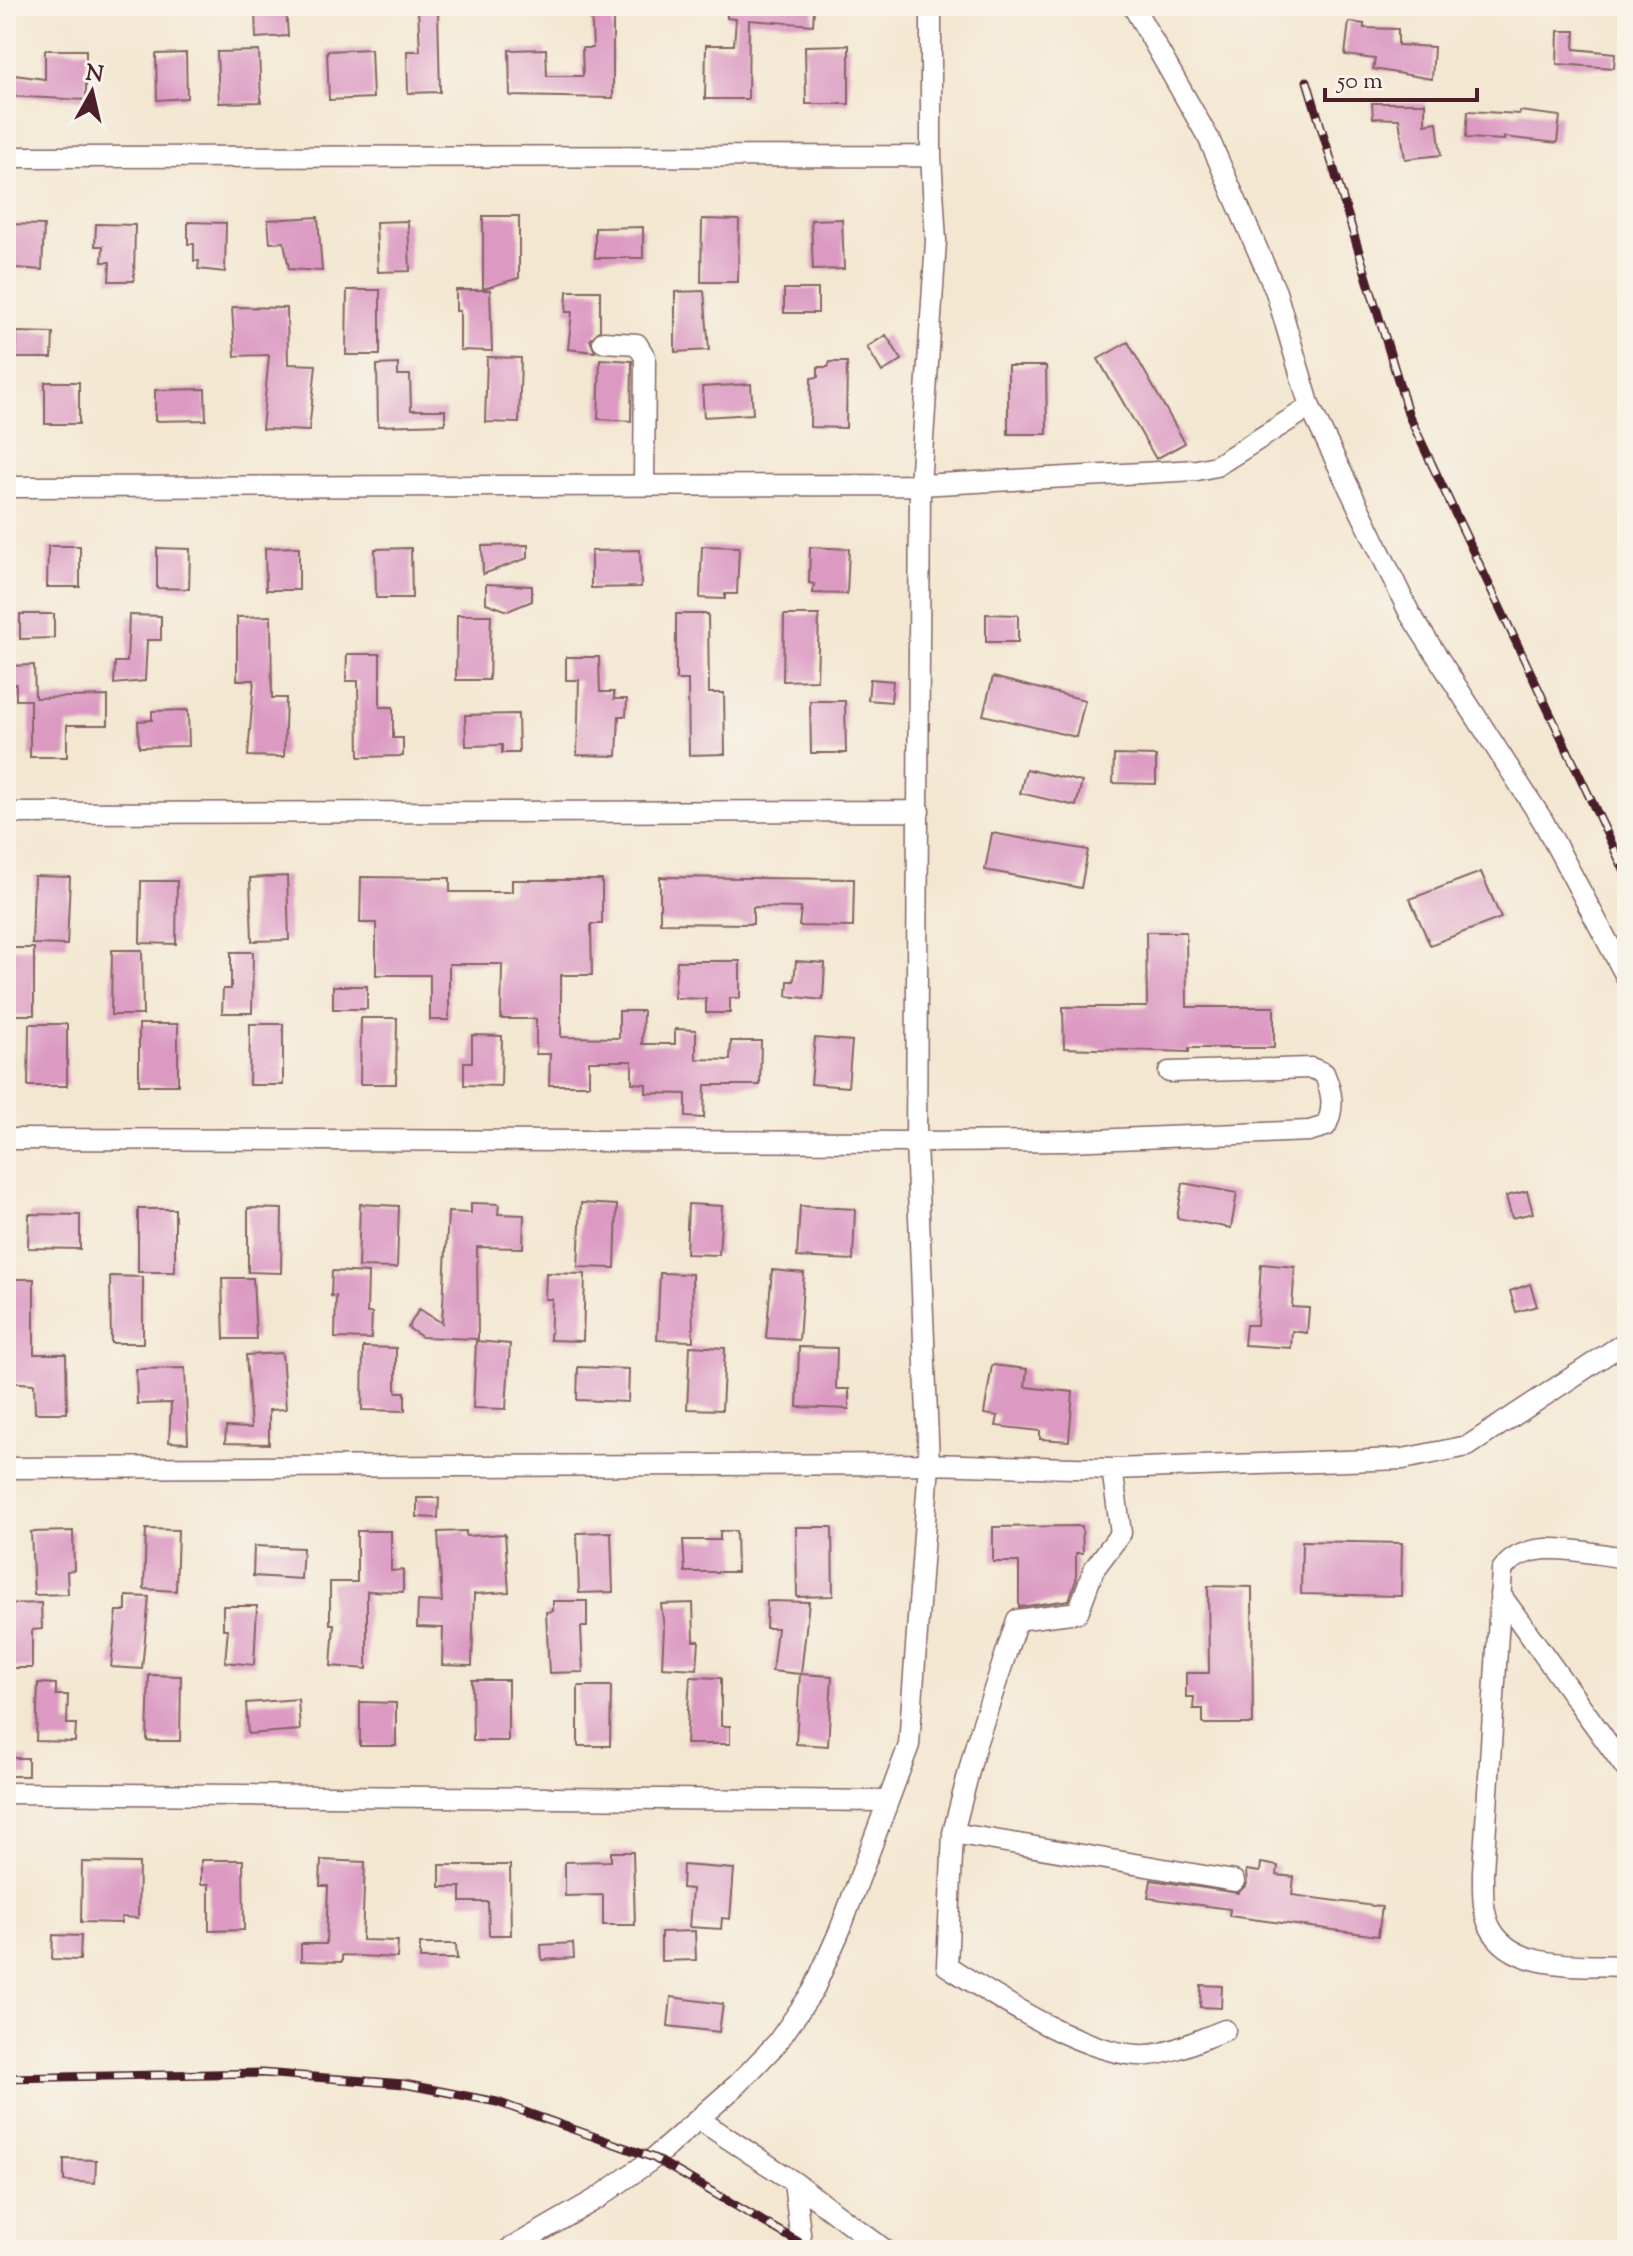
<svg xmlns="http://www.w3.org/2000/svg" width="1633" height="2256" font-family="'Sorts Mill Goudy',serif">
  <rect width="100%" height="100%" fill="#f7f3e8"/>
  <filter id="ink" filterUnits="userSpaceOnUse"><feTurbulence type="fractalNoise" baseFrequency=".0125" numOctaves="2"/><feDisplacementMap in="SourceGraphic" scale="16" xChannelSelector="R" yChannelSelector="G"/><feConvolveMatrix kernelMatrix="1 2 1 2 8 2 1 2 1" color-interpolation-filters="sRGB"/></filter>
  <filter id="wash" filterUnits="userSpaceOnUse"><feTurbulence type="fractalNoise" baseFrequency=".006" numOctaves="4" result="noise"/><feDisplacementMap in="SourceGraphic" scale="32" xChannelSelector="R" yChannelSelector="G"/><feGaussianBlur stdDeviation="1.8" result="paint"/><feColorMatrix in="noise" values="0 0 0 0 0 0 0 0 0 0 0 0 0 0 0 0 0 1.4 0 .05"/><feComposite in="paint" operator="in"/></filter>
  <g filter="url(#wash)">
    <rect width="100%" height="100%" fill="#f3e7d1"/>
    <g id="blocks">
      <path fill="#dc9ac3" d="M 727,6 L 814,8 L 813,25 L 749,20 L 748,99 L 705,99 L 706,45 L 734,45 L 736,19 L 727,18 Z
        M 286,8 L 288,36 L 256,38 L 255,10 Z
        M 613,9 L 613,98 L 510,96 L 509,50 L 546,49 L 547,76 L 583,76 L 582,48 L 593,48 L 591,10 Z
        M 418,10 L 438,10 L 440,92 L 408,93 L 407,51 L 420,51 Z
        M 1349,22 L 1364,24 L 1364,28 L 1398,29 L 1398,45 L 1434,47 L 1432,79 L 1373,69 L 1375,59 L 1345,55 Z
        M 1558,31 L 1575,31 L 1574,49 L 1615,53 L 1614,68 L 1557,64 Z
        M 849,45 L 849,104 L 806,104 L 805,46 Z
        M 371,49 L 373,98 L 329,100 L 327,51 Z
        M 45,50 L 86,50 L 86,100 L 6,96 L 6,74 L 45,79 Z
        M 259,51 L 261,102 L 219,103 L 217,52 Z
        M 186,53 L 187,98 L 157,100 L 156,54 Z
        M 1372,103 L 1425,103 L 1425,124 L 1437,122 L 1441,155 L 1405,159 L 1399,119 L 1373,118 Z
        M 1468,111 L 1519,114 L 1520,111 L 1560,116 L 1557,143 L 1504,137 L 1504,140 L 1466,138 Z
        M 483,216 L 519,216 L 519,278 L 483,289 Z
        M 318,217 L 322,271 L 289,269 L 284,242 L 270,243 L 268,220 Z
        M 702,219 L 739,220 L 738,282 L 701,282 Z
        M 842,219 L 844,269 L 813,270 L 811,220 Z
        M 408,221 L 410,271 L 378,272 L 376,222 Z
        M 188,222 L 226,223 L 225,272 L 198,269 L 199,261 L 194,261 L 194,244 L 188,244 Z
        M 6,224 L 44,225 L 42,270 L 16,268 L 13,244 L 6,244 Z
        M 96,224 L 135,225 L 134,281 L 109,281 L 110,262 L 102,262 L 103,246 L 95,246 Z
        M 643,227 L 643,258 L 595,258 L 595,228 Z
        M 784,289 L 818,289 L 818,313 L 784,313 Z
        M 347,290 L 380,290 L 380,355 L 346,355 Z
        M 456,290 L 490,290 L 492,351 L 460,350 L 460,311 L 456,311 Z
        M 567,291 L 600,291 L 600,330 L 590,340 L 595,352 L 568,349 L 572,312 L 566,312 Z
        M 704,291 L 709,350 L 675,352 L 675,292 Z
        M 232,307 L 287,308 L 288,364 L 316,365 L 309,431 L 262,429 L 269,355 L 235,356 Z
        M 17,332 L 53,333 L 52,358 L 16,358 Z
        M 886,335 L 902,360 L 882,372 L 867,347 Z
        M 1128,342 L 1185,443 L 1156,459 L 1098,359 Z
        M 487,357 L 521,358 L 519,423 L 485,422 Z
        M 600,359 L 632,361 L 631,421 L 598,419 Z
        M 830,362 L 847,362 L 846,428 L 810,427 L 811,378 L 818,377 L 818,367 L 828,367 Z
        M 398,364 L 398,375 L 410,375 L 411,410 L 445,410 L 445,424 L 378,426 L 377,365 Z
        M 1008,366 L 1046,366 L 1047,434 L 1008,434 Z
        M 45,382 L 79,382 L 79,424 L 45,424 Z
        M 751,384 L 753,414 L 704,417 L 702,387 Z
        M 205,389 L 206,420 L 155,421 L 155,390 Z
        M 528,545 L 528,558 L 483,574 L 482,546 Z
        M 48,546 L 80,546 L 80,587 L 47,587 Z
        M 702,546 L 739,547 L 737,594 L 725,594 L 725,599 L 700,598 Z
        M 299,547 L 299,590 L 266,590 L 265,548 Z
        M 810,547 L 849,549 L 847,594 L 813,593 L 814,584 L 809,583 Z
        M 157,548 L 190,549 L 189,589 L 157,588 Z
        M 411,548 L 412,598 L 376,598 L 375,549 Z
        M 640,550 L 641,587 L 591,588 L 591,551 Z
        M 486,584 L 532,586 L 532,601 L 508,611 L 486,603 Z
        M 20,614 L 54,614 L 54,638 L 20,639 Z
        M 676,614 L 708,614 L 709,693 L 724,693 L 725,754 L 689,755 L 688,680 L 676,680 Z
        M 986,614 L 1018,615 L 1018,642 L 986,642 Z
        M 129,615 L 161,616 L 161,640 L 147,640 L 145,681 L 114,684 L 115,662 L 127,662 Z
        M 457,615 L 491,615 L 489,680 L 456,680 Z
        M 784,615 L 819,615 L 817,680 L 783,681 Z
        M 271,616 L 272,698 L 286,698 L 284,757 L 248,756 L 254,680 L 237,680 L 237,617 Z
        M 347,654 L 380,654 L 380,707 L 393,707 L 393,738 L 403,738 L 403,756 L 359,757 L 358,681 L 346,681 Z
        M 566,657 L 599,657 L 600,692 L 614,692 L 614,699 L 627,699 L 626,716 L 619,716 L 617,756 L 577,755 L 579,680 L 566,680 Z
        M 34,665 L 35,698 L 108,696 L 108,725 L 67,725 L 67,757 L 30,757 L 30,700 L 16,700 L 16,684 L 6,684 L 6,666 Z
        M 993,677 L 1085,700 L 1076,737 L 983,715 Z
        M 870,679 L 893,681 L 891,702 L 868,700 Z
        M 810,701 L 845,701 L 846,753 L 811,753 Z
        M 188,710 L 189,746 L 139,747 L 138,721 L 152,720 L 152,711 Z
        M 518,714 L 519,753 L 502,753 L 502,745 L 466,746 L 465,715 Z
        M 1114,755 L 1156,756 L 1156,784 L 1113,783 Z
        M 1026,769 L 1082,782 L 1076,806 L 1020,793 Z
        M 992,833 L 1088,850 L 1081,888 L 985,870 Z
        M 1481,872 L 1501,918 L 1430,945 L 1410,899 Z
        M 34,876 L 70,877 L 67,945 L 32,944 Z
        M 287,876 L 289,940 L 252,941 L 250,878 Z
        M 361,877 L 450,878 L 450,892 L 512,892 L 512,880 L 602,880 L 602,924 L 591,924 L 592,975 L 561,975 L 561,1037 L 619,1038 L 619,1011 L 643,1011 L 642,1044 L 675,1044 L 675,1029 L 696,1030 L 696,1059 L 730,1060 L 731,1041 L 761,1041 L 760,1085 L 705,1085 L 704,1118 L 686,1117 L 686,1094 L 646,1093 L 646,1084 L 632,1083 L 632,1061 L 589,1061 L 589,1085 L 549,1085 L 550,1054 L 536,1054 L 536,1019 L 501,1019 L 502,964 L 449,964 L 449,1020 L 430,1020 L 430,975 L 376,975 L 376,923 L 360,923 Z
        M 660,877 L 854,879 L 853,927 L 799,926 L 801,908 L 753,907 L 753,924 L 660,923 Z
        M 141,881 L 177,881 L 176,944 L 140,943 Z
        M 1146,932 L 1186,932 L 1187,1007 L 1274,1007 L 1274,1048 L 1189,1048 L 1189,1052 L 1064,1048 L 1063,1007 L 1147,1007 Z
        M 6,948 L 34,948 L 34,1015 L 6,1015 Z
        M 112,950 L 142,950 L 143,1015 L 111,1015 Z
        M 231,952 L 253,952 L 252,1013 L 222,1013 L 223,989 L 231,989 Z
        M 677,961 L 740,961 L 740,998 L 730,998 L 730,1013 L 706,1013 L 706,999 L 674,998 Z
        M 796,961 L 825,963 L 823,1000 L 787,996 L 788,981 L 794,981 Z
        M 333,986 L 367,986 L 367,1009 L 333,1009 Z
        M 361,1018 L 397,1018 L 396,1084 L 360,1084 Z
        M 29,1024 L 67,1024 L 67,1086 L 28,1086 Z
        M 139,1024 L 178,1024 L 178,1085 L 139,1085 Z
        M 250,1024 L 283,1024 L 283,1085 L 249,1085 Z
        M 472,1035 L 502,1036 L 501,1086 L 464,1085 L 464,1062 L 472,1062 Z
        M 815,1038 L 852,1041 L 848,1087 L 811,1084 Z
        M 1183,1183 L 1237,1193 L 1231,1228 L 1177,1218 Z
        M 1527,1191 L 1533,1213 L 1512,1218 L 1506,1196 Z
        M 471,1203 L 499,1204 L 498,1214 L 524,1215 L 523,1248 L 477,1247 L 478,1339 L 422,1337 L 408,1328 L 419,1309 L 442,1323 L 448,1212 L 471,1213 Z
        M 581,1203 L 617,1205 L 615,1268 L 578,1267 Z
        M 360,1204 L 399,1206 L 397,1268 L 358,1267 Z
        M 688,1204 L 722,1206 L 719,1255 L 686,1254 Z
        M 800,1206 L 855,1209 L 853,1260 L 797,1257 Z
        M 248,1208 L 282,1209 L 281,1273 L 248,1272 Z
        M 138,1209 L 175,1209 L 175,1272 L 138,1272 Z
        M 29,1214 L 80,1215 L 80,1249 L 28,1248 Z
        M 1261,1264 L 1295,1267 L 1292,1307 L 1309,1308 L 1307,1333 L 1292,1331 L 1291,1348 L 1244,1345 L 1246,1325 L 1257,1325 Z
        M 772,1270 L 804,1273 L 799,1340 L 766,1338 Z
        M 332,1271 L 368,1273 L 367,1313 L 372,1313 L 371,1339 L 335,1338 L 336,1296 L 331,1296 Z
        M 546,1273 L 585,1274 L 583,1341 L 550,1340 L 552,1299 L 545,1299 Z
        M 660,1273 L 692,1274 L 693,1341 L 657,1340 Z
        M 110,1276 L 143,1277 L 143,1343 L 111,1343 Z
        M 222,1278 L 253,1278 L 256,1339 L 224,1339 Z
        M 6,1279 L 34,1279 L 34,1354 L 66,1354 L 67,1413 L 35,1413 L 34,1384 L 6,1382 Z
        M 1530,1284 L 1537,1306 L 1516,1312 L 1510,1291 Z
        M 476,1341 L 510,1344 L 506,1409 L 473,1408 Z
        M 690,1346 L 725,1348 L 722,1410 L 687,1409 Z
        M 363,1347 L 396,1348 L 396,1392 L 405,1392 L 405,1411 L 362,1410 Z
        M 799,1347 L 837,1348 L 836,1389 L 849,1389 L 849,1409 L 797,1407 Z
        M 282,1353 L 286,1409 L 269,1410 L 269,1444 L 225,1443 L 226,1427 L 251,1428 L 246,1355 Z
        M 992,1365 L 1027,1369 L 1025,1387 L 1073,1392 L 1069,1441 L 1040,1439 L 1040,1431 L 996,1426 L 998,1416 L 984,1414 Z
        M 578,1367 L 629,1369 L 628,1402 L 577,1400 Z
        M 185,1368 L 188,1443 L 169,1442 L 171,1403 L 137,1404 L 136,1369 Z
        M 417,1498 L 439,1498 L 438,1518 L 417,1517 Z
        M 1082,1526 L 1083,1553 L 1076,1553 L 1076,1580 L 1069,1600 L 1019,1607 L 1019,1562 L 993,1562 L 993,1527 Z
        M 796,1527 L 832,1527 L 833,1596 L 797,1597 Z
        M 146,1529 L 178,1530 L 176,1591 L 144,1589 Z
        M 73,1531 L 74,1570 L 67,1571 L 68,1594 L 34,1595 L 31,1532 Z
        M 357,1531 L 391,1531 L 391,1571 L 403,1570 L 403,1592 L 367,1591 L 367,1669 L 331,1666 L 334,1624 L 330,1624 L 330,1582 L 357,1582 Z
        M 466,1531 L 466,1536 L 505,1534 L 509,1592 L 474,1594 L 472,1666 L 442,1665 L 443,1628 L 417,1627 L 418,1601 L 442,1602 L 438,1532 Z
        M 720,1531 L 736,1531 L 737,1572 L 685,1572 L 683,1540 L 720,1540 Z
        M 611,1532 L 613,1592 L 579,1593 L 577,1533 Z
        M 1302,1541 L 1402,1543 L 1401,1596 L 1301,1594 Z
        M 254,1546 L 303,1548 L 301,1579 L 253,1576 Z
        M 1208,1586 L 1252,1587 L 1253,1724 L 1203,1724 L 1203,1709 L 1193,1709 L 1194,1697 L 1186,1697 L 1186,1673 L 1209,1673 Z
        M 126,1596 L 149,1597 L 142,1669 L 111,1667 L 117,1611 L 126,1611 Z
        M 553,1601 L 587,1601 L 587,1627 L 581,1627 L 583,1672 L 549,1673 L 546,1612 L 553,1611 Z
        M 767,1601 L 809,1602 L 801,1674 L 832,1676 L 828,1746 L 796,1744 L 800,1674 L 772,1671 L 777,1628 L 766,1628 Z
        M 41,1603 L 42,1629 L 32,1630 L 32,1668 L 6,1668 L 7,1604 Z
        M 693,1603 L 694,1641 L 699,1641 L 697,1669 L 662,1667 L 664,1628 L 661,1604 Z
        M 223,1606 L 257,1606 L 254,1665 L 225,1662 L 228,1629 L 223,1629 Z
        M 149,1675 L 181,1676 L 180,1741 L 147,1741 Z
        M 690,1677 L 721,1678 L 721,1726 L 730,1726 L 730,1744 L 686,1744 Z
        M 472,1680 L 508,1680 L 508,1741 L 473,1741 Z
        M 38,1683 L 56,1684 L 56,1695 L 68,1695 L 67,1724 L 76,1724 L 75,1742 L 36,1741 Z
        M 578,1686 L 611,1686 L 610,1746 L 578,1746 Z
        M 298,1699 L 300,1730 L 248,1734 L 246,1703 Z
        M 360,1702 L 396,1703 L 396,1746 L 360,1746 Z
        M 8,1758 L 28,1758 L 28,1776 L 8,1776 Z
        M 611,1852 L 633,1852 L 635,1925 L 603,1925 L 603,1895 L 565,1896 L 565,1862 L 611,1861 Z
        M 201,1860 L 243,1860 L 244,1930 L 209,1931 L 209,1884 L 201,1884 Z
        M 321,1860 L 365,1862 L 362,1940 L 398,1941 L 397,1958 L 342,1955 L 342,1962 L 301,1961 L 301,1944 L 326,1944 L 328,1886 L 320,1886 Z
        M 82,1862 L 139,1863 L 138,1918 L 121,1917 L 121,1923 L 81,1922 Z
        M 1261,1863 L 1278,1866 L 1277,1875 L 1294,1877 L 1292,1895 L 1382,1907 L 1378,1936 L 1229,1916 L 1230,1909 L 1148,1898 L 1151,1880 L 1238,1893 L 1247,1884 L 1246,1870 L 1260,1872 Z
        M 440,1865 L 510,1865 L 511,1935 L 489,1935 L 488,1902 L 461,1902 L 461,1887 L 440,1887 Z
        M 683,1865 L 734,1869 L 730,1919 L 722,1918 L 721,1929 L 689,1927 L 692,1889 L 682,1888 Z
        M 695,1931 L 696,1960 L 661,1961 L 661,1932 Z
        M 53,1935 L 81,1936 L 80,1960 L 52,1959 Z
        M 573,1943 L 574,1958 L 542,1960 L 541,1945 Z
        M 420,1944 L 456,1944 L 457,1959 L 420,1959 Z
        M 1201,1985 L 1222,1986 L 1221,2008 L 1200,2007 Z
        M 671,1997 L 723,2004 L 719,2032 L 668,2026 Z
        M 64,2159 L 96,2160 L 95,2183 L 64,2181 Z"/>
    </g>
  </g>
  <g filter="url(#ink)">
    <use href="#blocks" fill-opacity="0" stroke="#856565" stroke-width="2"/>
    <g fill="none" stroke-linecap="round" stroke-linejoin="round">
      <defs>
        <path id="street" d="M 1133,6 L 1209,139 L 1276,292 L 1310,407 L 1410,614 L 1543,821 L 1627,978
          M 6,157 L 931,156
          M 603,342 L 637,344 L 645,357 L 644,484
          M 6,487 L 920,485 L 1197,470 L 1216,466 L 1310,407
          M 6,813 L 919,811
          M 6,1139 L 916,1142 L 1068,1141 L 1309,1131 L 1326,1126 C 1335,1107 1332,1092 1324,1073 L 1311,1068 L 1169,1072
          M 6,1468 L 929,1464 L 1112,1469 L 1403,1459 L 1468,1446 L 1627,1341
          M 1112,1469 L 1121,1533 L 1094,1569 L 1078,1612 L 1017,1620 L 976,1744 L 953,1833 L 947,1966 C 996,1997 1090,2059 1148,2055 C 1174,2053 1200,2039 1225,2030
          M 1627,1558 C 1588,1554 1528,1534 1502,1570 L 1483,1872 C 1483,1890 1482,1911 1490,1927 C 1513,1973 1585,1964 1627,1966
          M 1500,1594 L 1627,1770
          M 6,1793 L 887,1801
          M 953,1833 L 1234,1881
          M 700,2120 L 794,2182 L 885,2250
          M 794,2182 L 802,2250
          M 508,2250 L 598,2198 L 654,2158 L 738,2084 L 777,2043 L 813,1991 L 840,1930 L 909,1745 L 929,1464 L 916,1142 L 920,485 L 936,241 L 931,156 L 931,6"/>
      </defs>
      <use href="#street" stroke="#856565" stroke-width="23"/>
      <use href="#street" stroke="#fff" stroke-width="20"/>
      <defs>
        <path id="rail" d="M 1307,81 L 1409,416 L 1627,876
          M 6,2078 L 262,2073 L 404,2084 L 497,2102 L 654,2158 L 812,2250"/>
      </defs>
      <use href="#rail" stroke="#4a1f2b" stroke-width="9"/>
      <use href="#rail" stroke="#f7f3e8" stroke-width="6" stroke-dasharray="18" stroke-linecap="butt"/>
    </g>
  </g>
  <rect width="1633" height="2256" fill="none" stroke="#f7f3e8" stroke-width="32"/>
  <g transform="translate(92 92) rotate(8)" stroke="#f7f3e8" stroke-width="6" paint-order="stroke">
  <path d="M0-6L14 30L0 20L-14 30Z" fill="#4a1f2b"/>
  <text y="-12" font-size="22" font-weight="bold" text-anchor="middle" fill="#4a1f2b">N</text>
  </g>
  <path d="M1325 88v12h152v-12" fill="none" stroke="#4a1f2b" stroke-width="4"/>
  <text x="1337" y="88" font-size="24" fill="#4a1f2b" stroke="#f7f3e8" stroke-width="6" paint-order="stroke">50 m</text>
</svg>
